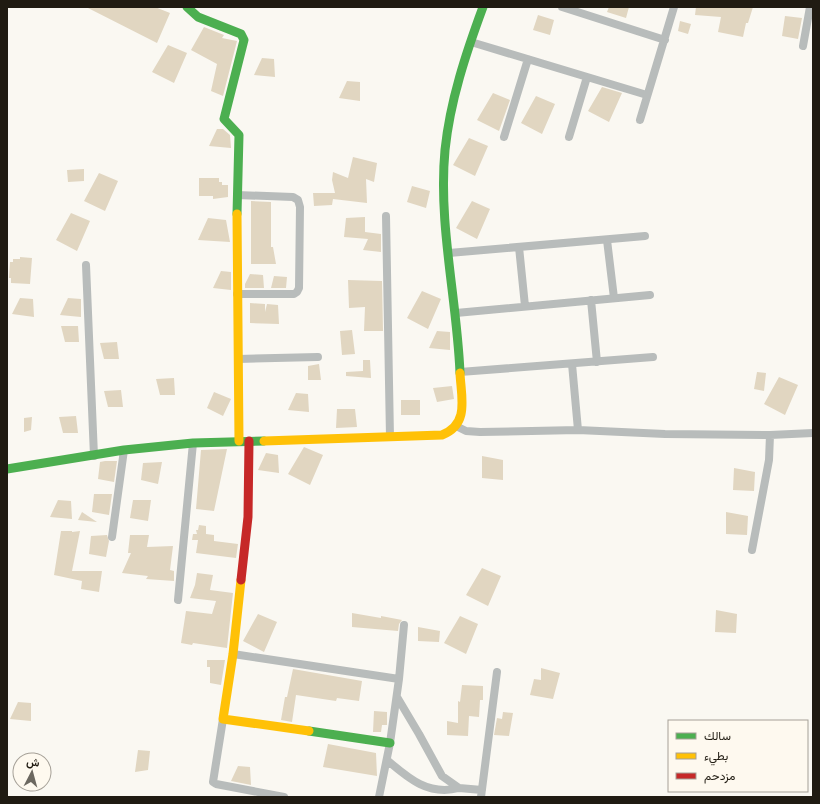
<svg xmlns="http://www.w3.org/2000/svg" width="820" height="804" font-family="Overpass,Vazirmatn,sans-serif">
  <rect width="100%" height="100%" fill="#faf8f2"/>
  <path fill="#e1d6c1" d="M 86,7 L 155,7 L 170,13 L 157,43 Z
    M 609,7 L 629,7 L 626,18 L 607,12 Z
    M 696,7 L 753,7 L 748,23 L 746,23 L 743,37 L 718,32 L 721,17 L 695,15 Z
    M 538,15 L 554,20 L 550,35 L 533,30 Z
    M 785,16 L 802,18 L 798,39 L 782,36 Z
    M 680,21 L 691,24 L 688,34 L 678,31 Z
    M 204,27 L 224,35 L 222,38 L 237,41 L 223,96 L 211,91 L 217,64 L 191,50 Z
    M 168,45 L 187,53 L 174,83 L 152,72 Z
    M 262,58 L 274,59 L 275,77 L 254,75 Z
    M 347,81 L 360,82 L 360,101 L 339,98 Z
    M 602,87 L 622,93 L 609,122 L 588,111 Z
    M 493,93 L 510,100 L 499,131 L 477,120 Z
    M 536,96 L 555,104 L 542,134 L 521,123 Z
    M 217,129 L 223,129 L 230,135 L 231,148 L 209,146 Z
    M 469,138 L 488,146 L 475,176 L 453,165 Z
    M 353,157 L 377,163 L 374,182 L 366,179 L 367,203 L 333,199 L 332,205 L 314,206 L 313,193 L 335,193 L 332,180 L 333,172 L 348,178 Z
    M 84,169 L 84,181 L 68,182 L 67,170 Z
    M 99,173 L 118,181 L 105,211 L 84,201 Z
    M 199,178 L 219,178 L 219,182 L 222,182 L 222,185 L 228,185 L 228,197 L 213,199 L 213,196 L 199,196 Z
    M 412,186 L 430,191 L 426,208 L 407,202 Z
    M 251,201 L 271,202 L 271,247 L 273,247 L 276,264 L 251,264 Z
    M 472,201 L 490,209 L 477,239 L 456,228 Z
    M 71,213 L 90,221 L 77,251 L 56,240 Z
    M 365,217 L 365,232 L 381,234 L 381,252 L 363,250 L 368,239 L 344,237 L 346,218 Z
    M 208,218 L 226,220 L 230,242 L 198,240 Z
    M 20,257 L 32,258 L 30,284 L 11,283 L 11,278 L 9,278 L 10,262 L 13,262 L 13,259 L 20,259 Z
    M 221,271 L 231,272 L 231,290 L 213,288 Z
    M 250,274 L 263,275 L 264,288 L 245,288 L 245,284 Z
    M 274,276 L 287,277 L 286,288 L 271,288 Z
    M 348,280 L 382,281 L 383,331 L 364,331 L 365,307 L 349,308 Z
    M 422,291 L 441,299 L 428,329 L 407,318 Z
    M 20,298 L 33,299 L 34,317 L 12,314 Z
    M 68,298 L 81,299 L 81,317 L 60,315 Z
    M 250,303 L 265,304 L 265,312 L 267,304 L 278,305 L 279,324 L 250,323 Z
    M 61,326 L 78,326 L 79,342 L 65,342 Z
    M 352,330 L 355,354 L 342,355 L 340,331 Z
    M 437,331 L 450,332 L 450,350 L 429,348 Z
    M 117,342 L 119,359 L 104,359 L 100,343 Z
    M 363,360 L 370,360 L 371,378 L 346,376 L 346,372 L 363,371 Z
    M 319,364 L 321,380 L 308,380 L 308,366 Z
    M 757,372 L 766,373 L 764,391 L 754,389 Z
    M 779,377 L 798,385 L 785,415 L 764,404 Z
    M 174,378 L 175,395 L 160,395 L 156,379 Z
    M 452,386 L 454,399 L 437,402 L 433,388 Z
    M 121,390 L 123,407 L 108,407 L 104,391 Z
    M 214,392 L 231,399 L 223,416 L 207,408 Z
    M 296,393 L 308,394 L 309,412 L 288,410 Z
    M 401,400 L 420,400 L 420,415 L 401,415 Z
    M 337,409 L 355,409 L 357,427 L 336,428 Z
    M 76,416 L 78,433 L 63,433 L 59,417 Z
    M 32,417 L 31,430 L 24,432 L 24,418 Z
    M 304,447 L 323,455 L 310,485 L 288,474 Z
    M 227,449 L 214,511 L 196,509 L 201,450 Z
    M 266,453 L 278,455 L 279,473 L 258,470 Z
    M 482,456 L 503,460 L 503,480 L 482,478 Z
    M 105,461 L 117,461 L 114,482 L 98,479 L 100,462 Z
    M 162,462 L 158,484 L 141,480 L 143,463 Z
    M 734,468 L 755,472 L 754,491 L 733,490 Z
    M 94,494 L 112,494 L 109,515 L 92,512 Z
    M 58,500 L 71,501 L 72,519 L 50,517 Z
    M 133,500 L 151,500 L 148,521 L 130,518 Z
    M 82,512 L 97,522 L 78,520 Z
    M 726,512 L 748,516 L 747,535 L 726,534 Z
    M 199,525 L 206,526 L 206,534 L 214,535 L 214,541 L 238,544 L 236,558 L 196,553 L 198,540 L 192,540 L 193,534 L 197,534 L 196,530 L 198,530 Z
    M 61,531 L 72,531 L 72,532 L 80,531 L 72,571 L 102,571 L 99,592 L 81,589 L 82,581 L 54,575 Z
    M 107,535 L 109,541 L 106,557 L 89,554 L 91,536 Z
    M 130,535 L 149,535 L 147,547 L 173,546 L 170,570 L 174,571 L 174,581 L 146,579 L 148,576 L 122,573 L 131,553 L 128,553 Z
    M 482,568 L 501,576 L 488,606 L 466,595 Z
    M 197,573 L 213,575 L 210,590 L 233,593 L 227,648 L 193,643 L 192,645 L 181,643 L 186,611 L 212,614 L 216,601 L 190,598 L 195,585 Z
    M 716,610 L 737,614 L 736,633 L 715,632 Z
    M 352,613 L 381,618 L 381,616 L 402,620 L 399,624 L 398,631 L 352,627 Z
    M 258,614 L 277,622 L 264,652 L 243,641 Z
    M 460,616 L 478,624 L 466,654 L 444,643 Z
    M 418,627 L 440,631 L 439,642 L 418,641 Z
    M 207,660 L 225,660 L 221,685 L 210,683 L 210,667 L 207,667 Z
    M 541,668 L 560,673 L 553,699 L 530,695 L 534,679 L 541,680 Z
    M 293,669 L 362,681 L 359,701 L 337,698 L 336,701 L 296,695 L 292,722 L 281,720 L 285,697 L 287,697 Z
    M 462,685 L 483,686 L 483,700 L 480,700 L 479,717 L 469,716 L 468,736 L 447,735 L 447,721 L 458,723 L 458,701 L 460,702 Z
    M 18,702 L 31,703 L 31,721 L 10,719 Z
    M 374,711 L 387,712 L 387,725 L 382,725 L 381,732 L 373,732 Z
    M 503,712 L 513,713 L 509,736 L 494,735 L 497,718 L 502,719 Z
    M 328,744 L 376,753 L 377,776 L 323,767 Z
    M 138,750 L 150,751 L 148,770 L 135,772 Z
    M 238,766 L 250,767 L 251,785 L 231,781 Z"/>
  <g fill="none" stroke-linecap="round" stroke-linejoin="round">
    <path stroke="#b8bcbb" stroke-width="8" d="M 562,7 L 665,40
      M 471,42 L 647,95
      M 803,46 L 810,7
      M 640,120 L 674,7
      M 504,137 L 528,59
      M 569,137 L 587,77
      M 237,195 L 293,197 L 298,200 L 300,207 L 299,288 L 297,292 L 294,294 L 237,294
      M 386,216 L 390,437
      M 607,240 L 614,298
      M 519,247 L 525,306
      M 449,253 L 645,236
      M 86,265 L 94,456
      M 591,300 L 597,362
      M 456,313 L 650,295
      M 238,359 L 318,357
      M 572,364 L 578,430
      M 460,372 L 653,357
      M 456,426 L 466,431 L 480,432 L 578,430 L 665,434 L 770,435 L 813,433
      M 112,537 L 124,450
      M 752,550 L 769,460 L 770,435
      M 178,600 L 193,443
      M 233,654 L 399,679
      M 397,697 L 419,734 L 442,776 L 459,788 L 482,790
      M 223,719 L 213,782 L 216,784 L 284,797
      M 387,760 C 409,779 429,796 459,788
      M 379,797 L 390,743 L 399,679 L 404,625
      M 481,797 L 497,672"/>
    <path stroke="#4caf50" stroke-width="9" d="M 187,7 L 198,17 L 241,34 L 244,40 L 224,119 L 239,135 L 237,214
      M 460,373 C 457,299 438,224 445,150 C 450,101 466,53 483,7
      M 7,469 L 124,450 L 193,443 L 264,441
      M 309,731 L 390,743"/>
    <path stroke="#ffc107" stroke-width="9" d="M 237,214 L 239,441
      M 264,441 L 442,435 C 470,424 461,397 460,373
      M 241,580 L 233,654 L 223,719 L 309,731"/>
    <path stroke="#c62828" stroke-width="9" d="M 241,580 L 248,517 L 249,441"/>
  </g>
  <rect width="820" height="804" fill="none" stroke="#201b12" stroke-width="16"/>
  <rect x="668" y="720" width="140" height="72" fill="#fef9ef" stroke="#a5a097"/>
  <rect x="676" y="733" width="20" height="6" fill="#4caf50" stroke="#a5a097"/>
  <text x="704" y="740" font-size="12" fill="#201b12">سالك</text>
  <rect x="676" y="753" width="20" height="6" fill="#ffc107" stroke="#a5a097"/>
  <text x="704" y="760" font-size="12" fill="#201b12">بطيء</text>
  <rect x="676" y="773" width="20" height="6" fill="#c62828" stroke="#a5a097"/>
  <text x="704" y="780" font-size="12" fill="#201b12">مزدحم</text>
  <g transform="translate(32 772) rotate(6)"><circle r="19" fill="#fef9ef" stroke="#a5a097"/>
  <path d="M0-3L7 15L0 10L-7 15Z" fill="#6c6860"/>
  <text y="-6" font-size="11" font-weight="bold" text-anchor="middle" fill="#201b12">ش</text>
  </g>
</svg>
